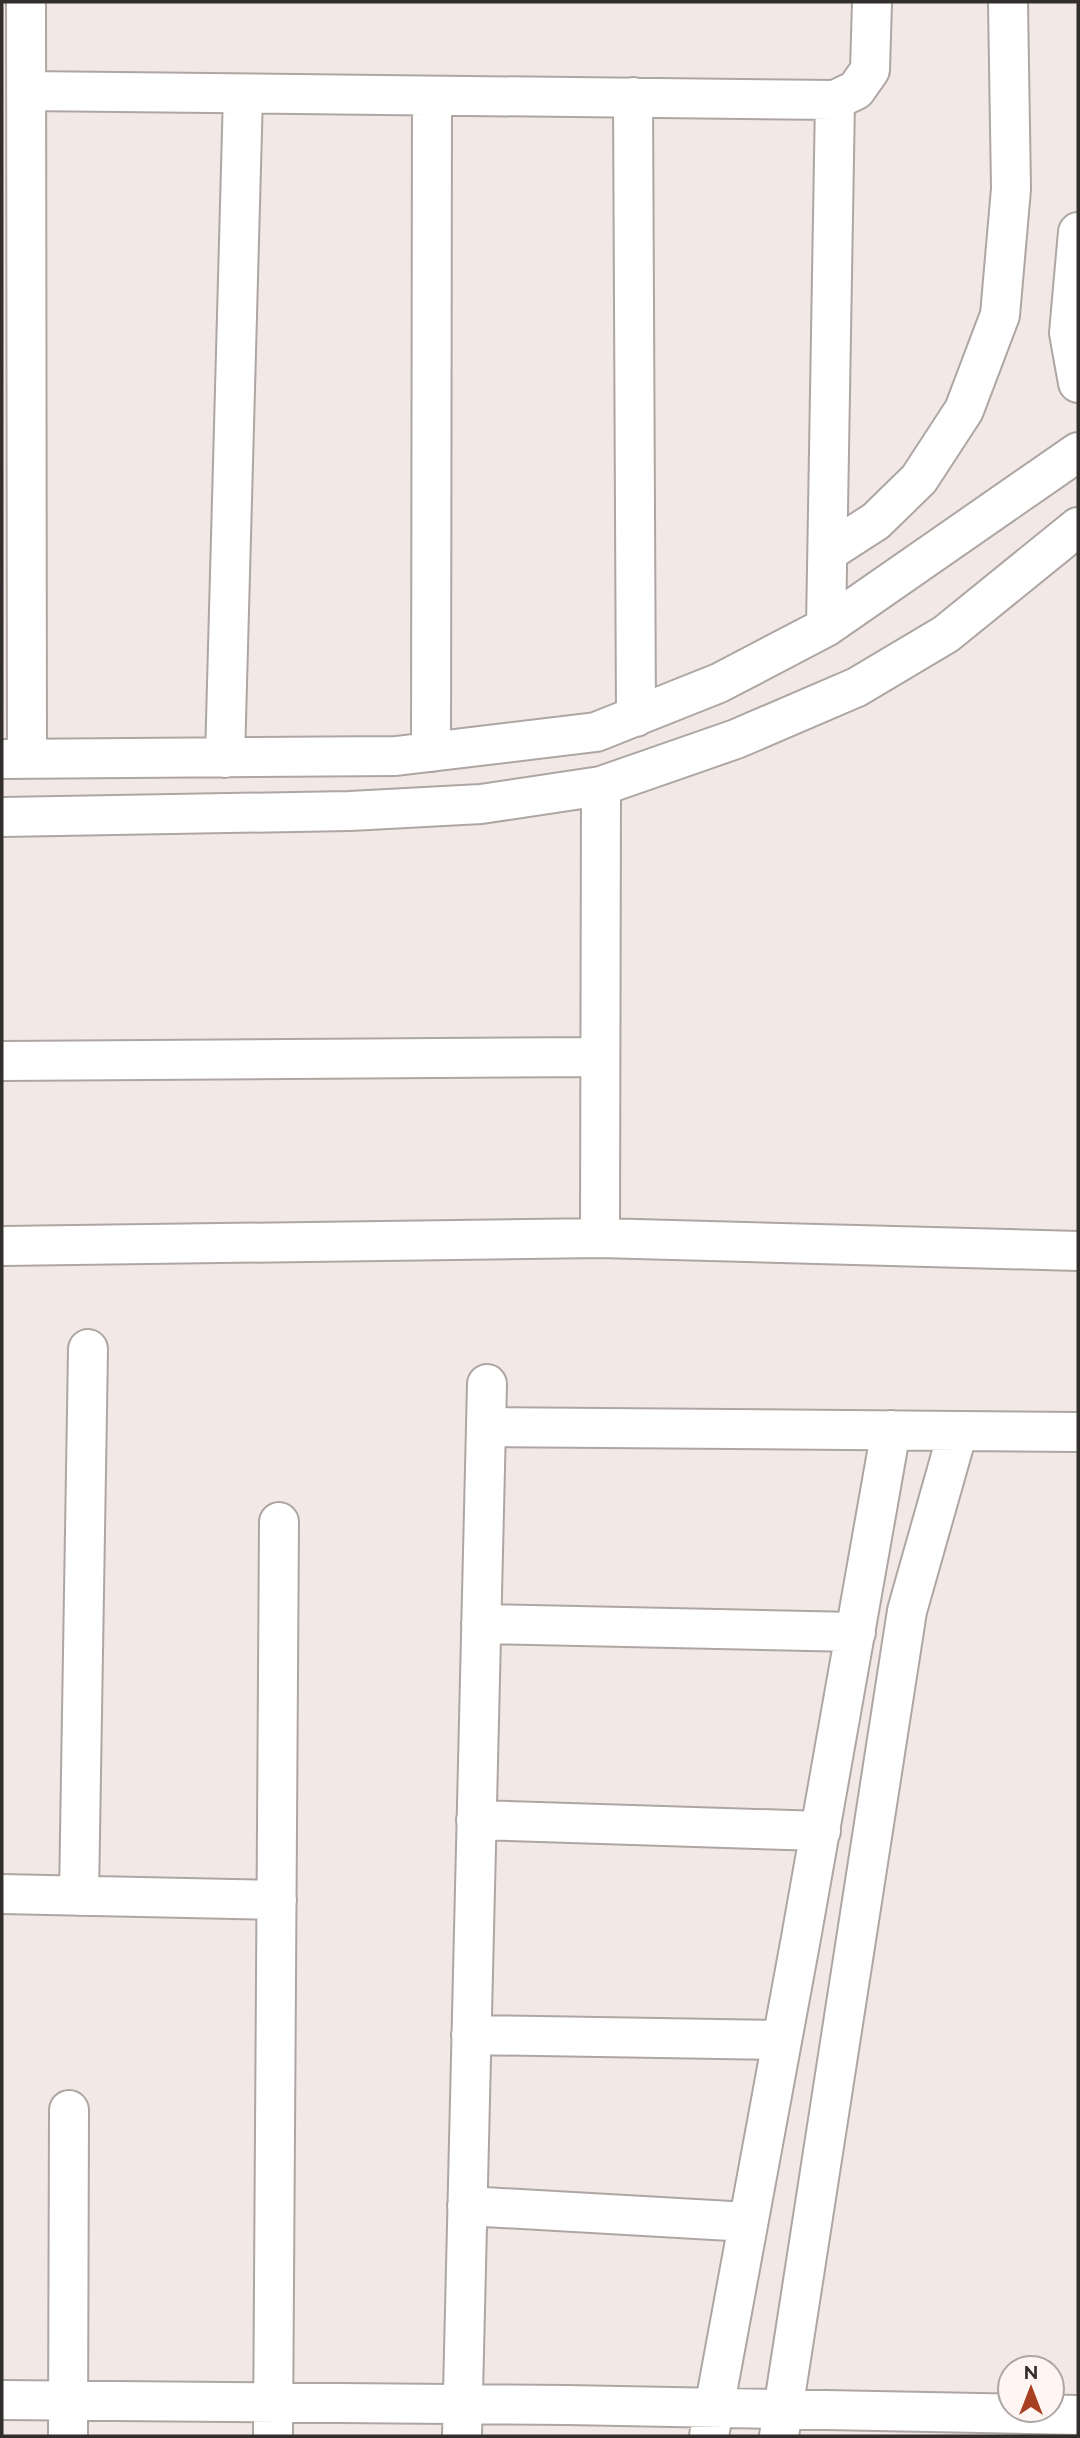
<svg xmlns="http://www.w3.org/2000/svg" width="1080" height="2438" font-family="Raleway,sans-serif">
  <rect width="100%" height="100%" fill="#f2e9e6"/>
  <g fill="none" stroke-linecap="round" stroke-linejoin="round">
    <defs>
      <path id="minor" d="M 26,2 L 27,759
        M 26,91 L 835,100 L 856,90 L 870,70 L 872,2
        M 633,97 L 636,717
        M 1078,232 L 1069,333 L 1078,383
        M 828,552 L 876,521 L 919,479 L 964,410 L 1000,315 L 1011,189 L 1008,2
        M 826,627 L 835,100
        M 431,752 L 432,96
        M 225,758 L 243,94
        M 2,759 L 396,756 L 596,732 L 719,683 L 826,627 L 1078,452
        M 2,817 L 350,811 L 481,804 L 601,786 L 736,739 L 857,687 L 946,634 L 1078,527
        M 2,1061 L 600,1057
        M 600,1238 L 601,786
        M 2,1246 L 600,1238 L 1078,1251
        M 486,1427 L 1078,1432
        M 481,1624 L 856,1632
        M 476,1820 L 821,1831
        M 2,1894 L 277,1900
        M 79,1896 L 88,1349
        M 471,2035 L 782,2040
        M 467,2206 L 748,2222
        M 2,2400 L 567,2405 L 1078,2415
        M 68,2436 L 69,2110
        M 273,2436 L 279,1522
        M 462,2436 L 487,1384
        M 709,2436 L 801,1938 L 891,1430
        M 779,2436 L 907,1611 L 958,1431"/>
    </defs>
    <use href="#minor" stroke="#aea6a2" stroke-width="42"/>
    <use href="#minor" stroke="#fff" stroke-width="38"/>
  </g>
  <rect width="1080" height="2438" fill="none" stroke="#312e2d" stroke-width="7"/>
  <g transform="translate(1031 2389)"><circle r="33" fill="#fff6f3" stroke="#ada6a4" stroke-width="2"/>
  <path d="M0-5L12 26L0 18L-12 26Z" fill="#a73f21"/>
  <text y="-10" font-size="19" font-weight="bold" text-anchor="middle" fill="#312e2d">N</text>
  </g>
</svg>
